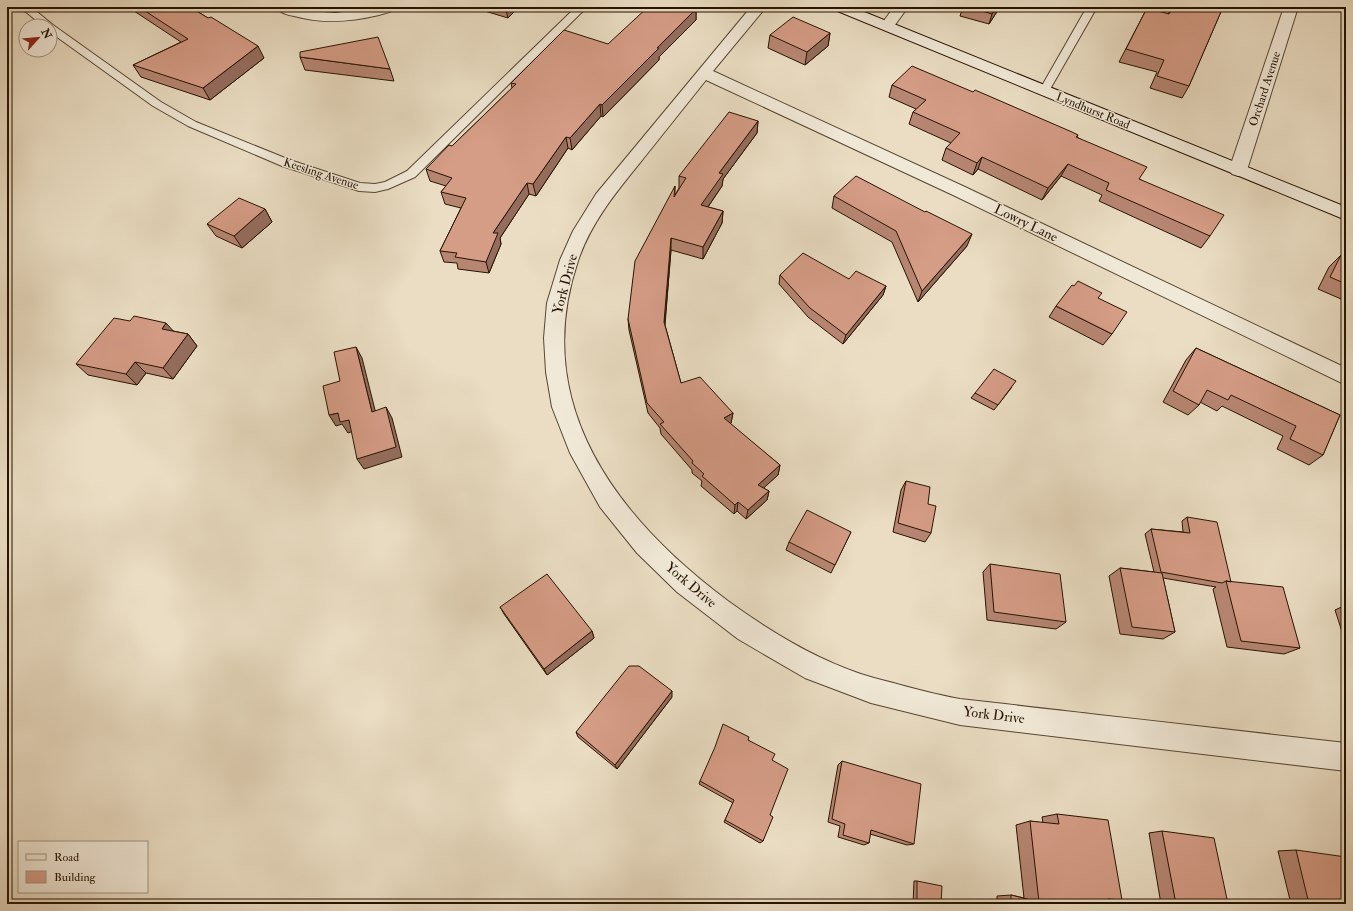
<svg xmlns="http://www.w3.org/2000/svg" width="1353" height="911" font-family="'IM FELL Double Pica',serif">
  <rect width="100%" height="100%" fill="#eaddc3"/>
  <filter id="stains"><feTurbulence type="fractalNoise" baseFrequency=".005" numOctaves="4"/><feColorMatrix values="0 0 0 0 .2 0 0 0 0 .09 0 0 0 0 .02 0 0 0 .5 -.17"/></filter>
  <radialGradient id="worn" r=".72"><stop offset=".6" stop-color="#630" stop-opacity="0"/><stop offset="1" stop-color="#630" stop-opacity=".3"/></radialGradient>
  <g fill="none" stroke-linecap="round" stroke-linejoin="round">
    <defs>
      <path id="service" d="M 20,7 L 31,7 L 53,25 L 161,102 L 196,122 L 290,160 L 360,183 L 375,184 L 385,182 L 407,171 L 576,7 L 587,7 L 415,177 L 388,189 L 375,192 L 359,191 L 282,166 L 188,126 L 153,106 L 50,32 L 50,26 L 43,26 Z
        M 1087,7 L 1097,7 L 1049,91 L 1048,93 L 1040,93 L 1039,91 Z"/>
      <path id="minor" d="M 275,7 L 294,7 L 309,11 L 336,13 L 376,7 L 398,7 C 394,12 385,13 379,15 C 350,22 323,24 294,16 C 287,15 279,12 275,7 Z
        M 751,7 L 766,7 L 713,71 L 965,187 L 1346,368 L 1346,385 L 953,195 L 706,80 C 685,106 664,133 643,159 C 617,191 591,222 578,261 C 529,405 618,519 728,601 C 772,633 821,663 874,678 C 902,685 931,694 960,699 C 975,701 990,702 1005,704 C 1036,708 1068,711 1099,715 C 1182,724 1264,734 1346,743 L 1346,771 L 960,725 L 871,703 L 805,678 L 738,639 L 677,592 L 637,553 L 600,507 L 570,453 L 552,407 L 546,372 L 544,338 L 547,303 L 560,260 L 573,231 L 596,194 Z
        M 894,7 L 908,7 L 892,29 L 887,30 L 882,29 L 880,26 Z
        M 1284,7 L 1298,7 L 1247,170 L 1244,174 L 1238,176 L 1232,174 L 1229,170 Z"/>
      <path id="secondary" d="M 833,7 L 852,7 L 1346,207 L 1346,220 L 835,10 Z"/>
    </defs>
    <use href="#service" stroke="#574631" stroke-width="2"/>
    <use href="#minor" stroke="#574631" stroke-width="2"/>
    <use href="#secondary" stroke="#261300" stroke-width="2"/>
    <use href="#service" fill="#f1e9d8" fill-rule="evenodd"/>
    <use href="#minor" fill="#f1e9d8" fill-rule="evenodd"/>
    <use href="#secondary" fill="#f1e9d8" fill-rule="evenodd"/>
  </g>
  <path fill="#b78673" stroke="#261300" d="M 128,7 L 190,7 L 208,18 L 264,58 L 210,100 L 141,77 L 133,65 L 181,42 Z
    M 477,7 L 519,7 L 508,18 L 478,9 Z
    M 963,7 L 1000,7 L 989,24 L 960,16 Z
    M 1172,7 L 1223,7 L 1189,86 L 1182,98 L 1150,88 L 1157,72 L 1119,62 L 1147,8 L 1168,14 Z
    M 696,9 L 696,20 L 659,57 L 659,60 L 603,117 L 601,116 L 572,150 L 568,148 L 536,196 L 529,194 L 500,238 L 501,244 L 489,273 L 458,269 L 457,263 L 444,262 L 440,251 L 461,208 L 445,204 L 441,192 L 446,186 L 430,181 L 426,169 L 452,146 L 512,88 L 511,83 Z
    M 830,33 L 828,46 L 805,65 L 768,48 L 770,35 Z
    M 300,57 L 390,69 L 394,81 L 305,70 Z
    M 892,85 L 1078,135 L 1077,137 L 1140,179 L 1210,236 L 1201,248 L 1099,201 L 1102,195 L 1061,176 L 1042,200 L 978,169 L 973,175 L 942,160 L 946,148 L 951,143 L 909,124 L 913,112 L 916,109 L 889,97 Z
    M 758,121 L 757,133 L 723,179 L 722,186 L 708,207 L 723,211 L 722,223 L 703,259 L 671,250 L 665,325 L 681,383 L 733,413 L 731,423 L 730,424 L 780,465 L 778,475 L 763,488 L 769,491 L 767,500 L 746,519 L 737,511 L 734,514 L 701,486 L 702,481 L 692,473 L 692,470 L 661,434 L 660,428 L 648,413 L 629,330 L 628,319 L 675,186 L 675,195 L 679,188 L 679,176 Z
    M 834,196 L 967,246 L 918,302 L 892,242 L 832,208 Z
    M 265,209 L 272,222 L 242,248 L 216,236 L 207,224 Z
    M 1341,255 L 1346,257 L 1346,294 L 1341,299 L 1318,289 L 1329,267 Z
    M 780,275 L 849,279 L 886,286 L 883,295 L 843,344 L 808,317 L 779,284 Z
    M 1056,306 L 1112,334 L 1103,345 L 1049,317 Z
    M 173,331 L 188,334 L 197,346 L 173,379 L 146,373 L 137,385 L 88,375 L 76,364 Z
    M 1196,348 L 1340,415 L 1323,455 L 1309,465 L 1277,449 L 1283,436 L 1222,406 L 1217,411 L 1200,402 L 1199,405 L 1188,415 L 1163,402 L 1186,360 Z
    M 1012,387 L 994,410 L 971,398 L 975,393 Z
    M 906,481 L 931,533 L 925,542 L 893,532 L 901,490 Z
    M 1187,517 L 1231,582 L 1300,648 L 1284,654 L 1227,647 L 1213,589 L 1216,587 L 1163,578 L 1175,632 L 1163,639 L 1120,634 L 1109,576 L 1120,568 L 1154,572 L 1145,534 L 1151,529 L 1183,532 L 1182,521 Z
    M 851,532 L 831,573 L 786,550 L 789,542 Z
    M 990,564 L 1066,622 L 1056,629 L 987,620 L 983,572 Z
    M 1346,605 L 1346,644 L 1335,610 Z
    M 500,607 L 592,631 L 594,638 L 547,675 L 504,614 Z
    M 672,697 L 617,769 L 578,737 L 576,732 Z
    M 748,740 L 772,760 L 770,815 L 763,841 L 760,843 L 724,822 L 733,803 L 699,784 L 700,781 Z
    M 842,761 L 914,844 L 907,845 L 870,834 L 869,843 L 864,845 L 838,837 L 840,826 L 828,822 L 838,765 Z
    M 1057,814 L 1122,900 L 1108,901 L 1109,904 L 997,904 L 997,896 L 1011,895 L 1024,898 L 1016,825 L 1030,821 L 1043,823 L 1042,817 Z
    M 1162,831 L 1228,904 L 1161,904 L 1149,833 Z
    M 1296,850 L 1346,904 L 1291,904 L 1278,851 Z
    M 914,881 L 917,881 L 941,904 L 913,904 Z"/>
  <path fill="#956d5e" stroke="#261300" d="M 505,7 L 519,7 L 508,18 Z
    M 997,7 L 1000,7 L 989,24 L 992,14 Z
    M 696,9 L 696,20 L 659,57 L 659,60 L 603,117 L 602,105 L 657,48 Z
    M 830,33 L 828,46 L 805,65 L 807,52 Z
    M 258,46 L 264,58 L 210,100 L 203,88 Z
    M 600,104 L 601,116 L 572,150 L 570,138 Z
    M 758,121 L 757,133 L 723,179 L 722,186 L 701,217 L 701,205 L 719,173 Z
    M 566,137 L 568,148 L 536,196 L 533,184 Z
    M 982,157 L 978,169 L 973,175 L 977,163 Z
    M 1068,164 L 1061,176 L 1042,200 L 1048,188 Z
    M 527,183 L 529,194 L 500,238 L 501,244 L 489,273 L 486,262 L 493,233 Z
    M 265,209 L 272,222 L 242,248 L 234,236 Z
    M 723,211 L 722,223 L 703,259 L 703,247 Z
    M 972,234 L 967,246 L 918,302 L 922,291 Z
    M 671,238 L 671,250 L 664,333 L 664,322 Z
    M 886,286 L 883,295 L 843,344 L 846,335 Z
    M 166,323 L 176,334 L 162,329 Z
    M 188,334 L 197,346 L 173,379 L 163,368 Z
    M 356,347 L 362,358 L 378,422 L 372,412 Z
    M 135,362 L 146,373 L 137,385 L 126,374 Z
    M 386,407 L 392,418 L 402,457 L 364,469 L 357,459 Z
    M 338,413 L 349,420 L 356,430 L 348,433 L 342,424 L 336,426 L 329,415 Z
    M 733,413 L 731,423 L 723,429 L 724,418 Z
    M 780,465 L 778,475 L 756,495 L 758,485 Z
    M 769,491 L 767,500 L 746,519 L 748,510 Z
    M 738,502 L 737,511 L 734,514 L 735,505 Z
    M 592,631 L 594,638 L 547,675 L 544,669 Z
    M 672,691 L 672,697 L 617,769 L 615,765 Z"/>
  <path fill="#d59c86" stroke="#261300" d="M 139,7 L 190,7 L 208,18 L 211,17 L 258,46 L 203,88 L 133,65 L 188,39 Z
    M 648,7 L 691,7 L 696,9 L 657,48 L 659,48 L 602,105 L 600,104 L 570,138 L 566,137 L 533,184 L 527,183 L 493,233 L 498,233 L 486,262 L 455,257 L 457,253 L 440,251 L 466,198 L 441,192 L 452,178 L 426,169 L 449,145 L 452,146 L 516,84 L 511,83 L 564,30 L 608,44 Z
    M 969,7 L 997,7 L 992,14 Z
    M 1173,7 L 1223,7 L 1189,86 L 1157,76 L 1164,60 L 1126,49 L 1147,8 L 1169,14 Z
    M 793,17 L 830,33 L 807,52 L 770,35 Z
    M 378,37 L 390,69 L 300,57 L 300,52 Z
    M 912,66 L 973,92 L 975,90 L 1072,132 L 1078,135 L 1076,137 L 1147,167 L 1139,179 L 1224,215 L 1210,236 L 1106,190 L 1109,183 L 1068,164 L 1048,188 L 982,157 L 977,163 L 946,148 L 960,133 L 913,112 L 926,100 L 892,85 Z
    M 729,112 L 758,121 L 719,173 L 723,174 L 701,205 L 723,211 L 703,247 L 671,238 L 664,322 L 681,383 L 700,377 L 733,413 L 724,418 L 780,465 L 758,485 L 769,491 L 748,510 L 738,502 L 735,505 L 702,476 L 704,474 L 692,463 L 693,461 L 660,424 L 664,422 L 647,403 L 628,319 L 635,261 L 675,186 L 674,197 L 686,178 L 679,176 Z
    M 856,176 L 925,212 L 926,211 L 972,234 L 922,291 L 896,231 L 834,196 Z
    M 239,198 L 265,209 L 234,236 L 207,224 Z
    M 803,253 L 849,279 L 856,271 L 886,286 L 846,335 L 810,308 L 780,275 Z
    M 1341,255 L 1346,257 L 1346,284 L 1330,277 Z
    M 1078,281 L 1102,293 L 1098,298 L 1127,312 L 1112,334 L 1056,306 L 1072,285 L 1074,286 Z
    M 134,316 L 166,323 L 162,329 L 188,334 L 163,368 L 135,362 L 126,374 L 76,364 L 114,318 L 130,321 Z
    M 356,347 L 372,412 L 386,407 L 396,447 L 357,459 L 349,420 L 340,422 L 338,413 L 329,415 L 323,386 L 340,381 L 334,352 Z
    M 1196,348 L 1340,415 L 1323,455 L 1290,439 L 1296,426 L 1231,395 L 1228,400 L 1207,390 L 1199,405 L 1173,391 Z
    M 994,369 L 1016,381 L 998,405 L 975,393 Z
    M 906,481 L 930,487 L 928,504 L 936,506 L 931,533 L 898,523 Z
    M 807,510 L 851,532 L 835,565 L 789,542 Z
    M 1187,517 L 1217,522 L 1231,582 L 1226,581 L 1222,583 L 1161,572 L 1151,529 L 1190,533 Z
    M 990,564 L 1060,574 L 1066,622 L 994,612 Z
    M 1120,568 L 1162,573 L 1175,632 L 1132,627 Z
    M 547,574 L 592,631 L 544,669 L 500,607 Z
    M 1226,581 L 1283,587 L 1300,648 L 1241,641 Z
    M 629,666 L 639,666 L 672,691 L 615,765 L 576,732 Z
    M 723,724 L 749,737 L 748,740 L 775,754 L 772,760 L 788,769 L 770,815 L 773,817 L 763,841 L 725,820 L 734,800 L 700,781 L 715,747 Z
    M 842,761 L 921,784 L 914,844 L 871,830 L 869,843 L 843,835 L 845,824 L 832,819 Z
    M 1057,814 L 1108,820 L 1122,900 L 1108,899 L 1109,904 L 1011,904 L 1011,895 L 1039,902 L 1030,821 L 1059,824 Z
    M 1162,831 L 1214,838 L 1228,904 L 1176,904 Z
    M 1296,850 L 1346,857 L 1346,904 L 1309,904 Z
    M 917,881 L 942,886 L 941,904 L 917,904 Z"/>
  <g text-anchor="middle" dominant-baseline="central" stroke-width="3" stroke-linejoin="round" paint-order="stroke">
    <g font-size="12" fill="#261300" stroke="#f1e9d8">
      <text transform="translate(1265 89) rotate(-72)">Orchard Avenue</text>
      <text transform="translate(1093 111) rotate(22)">Lyndhurst Road</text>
      <text transform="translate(321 174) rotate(18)">Keesling Avenue</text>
    </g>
    <g font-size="14" fill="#261300" stroke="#f1e9d8">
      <text transform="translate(1026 223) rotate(26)">Lowry Lane</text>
      <text transform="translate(565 284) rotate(-75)">York Drive</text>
      <text transform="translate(691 585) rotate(40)">York Drive</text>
      <text transform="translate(994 715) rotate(7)">York Drive</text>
    </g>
  </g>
  <rect width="1353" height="911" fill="none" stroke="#eaddc3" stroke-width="24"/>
  <rect x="8" y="8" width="1337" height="895" fill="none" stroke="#261300" stroke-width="2"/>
  <rect x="12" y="12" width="1329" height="887" fill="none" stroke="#261300"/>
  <rect x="18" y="841" width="130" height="52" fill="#f1e9d8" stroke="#a09382"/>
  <rect x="26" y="854" width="20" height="6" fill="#f1e9d8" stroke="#a09382"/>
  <text x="54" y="861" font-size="12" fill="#261300">Road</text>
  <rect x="26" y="871" width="20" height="12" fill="#d59c86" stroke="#a09382"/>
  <text x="54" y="881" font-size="12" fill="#261300">Building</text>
  <g transform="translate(38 38) rotate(63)"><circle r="19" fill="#f1e9d8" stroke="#a09382"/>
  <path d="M0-3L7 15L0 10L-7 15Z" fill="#8f2418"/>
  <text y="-6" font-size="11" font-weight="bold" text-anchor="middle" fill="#261300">N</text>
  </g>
  <rect width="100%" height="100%" filter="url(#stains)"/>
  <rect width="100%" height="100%" fill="url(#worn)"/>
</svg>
